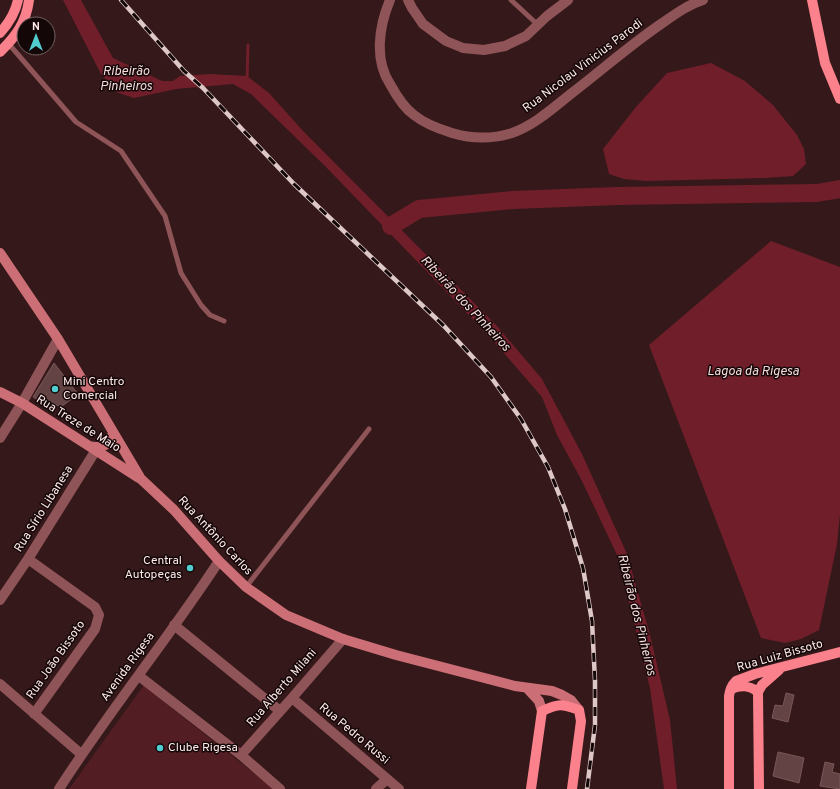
<svg xmlns="http://www.w3.org/2000/svg" width="840" height="789" font-family="Overpass,sans-serif">
  <rect width="100%" height="100%" fill="#35181a"/>
  <path fill="#521d23" d="M 144,685 L 169,706 L 274,789 L 69,789 Z"/>
  <path fill="#701f2a" d="M 63,0 L 81,0 L 113,58 L 162,81 L 173,81 L 180,76 L 210,74 L 247,76 L 269,93 L 304,132 L 496,325 L 542,379 L 582,454 L 627,554 L 650,635 L 670,720 L 677,789 L 664,789 L 650,688 L 618,557 L 582,481 L 557,435 L 542,397 L 490,337 L 326,167 L 251,94 L 233,84 L 176,89 L 134,98 L 116,92 L 101,74 Z
    M 711,63 L 745,81 L 773,105 L 797,135 L 804,149 L 806,164 L 793,176 L 765,178 L 646,181 L 624,179 L 609,174 L 603,149 L 636,107 L 667,73 Z
    M 771,241 L 840,267 L 840,514 L 837,544 L 819,630 L 801,639 L 785,643 L 761,638 L 649,345 Z"/>
  <g fill="none" stroke-linecap="round" stroke-linejoin="round">
    <path stroke="#701f2a" stroke-width="3" d="M 247,80 L 248,45"/>
    <path stroke="#701f2a" stroke-width="18" d="M 391,226 L 419,209 L 513,200 L 617,196 L 817,193 L 840,189"/>
  </g>
  <path fill="#644344" stroke="#7a5758" d="M 54,363 L 78,394 L 61,407 L 42,399 L 41,402 L 33,397 Z
    M 786,693 L 794,695 L 788,722 L 772,718 L 775,705 L 783,706 Z
    M 778,752 L 804,758 L 799,783 L 773,776 Z
    M 825,762 L 834,764 L 832,772 L 840,774 L 840,789 L 820,786 Z"/>
  <g fill="none" stroke-linecap="round" stroke-linejoin="round">
    <path stroke="#8e5457" stroke-width="5" d="M 511,0 L 538,25
      M 8,43 L 76,122 L 121,151 L 165,216 L 181,273 L 201,305 L 210,315 L 224,321
      M 246,587 L 369,429"/>
    <path stroke="#8e5457" stroke-width="10" d="M 390,0 C 379,26 374,60 390,84 C 396,95 404,108 414,115 C 425,124 439,129 452,133 C 472,139 493,139 512,133 C 535,125 554,107 572,93 C 602,70 630,45 661,24 C 674,15 687,5 703,0
      M 408,0 L 412,8 L 423,24 L 446,41 L 463,48 L 484,50 L 505,46 L 526,36 L 547,16 L 568,0
      M 0,438 L 22,403 L 58,339
      M 28,559 L 95,607 L 99,615 L 95,629 L 34,714
      M 0,600 L 28,559 L 96,450
      M 174,625 L 280,711
      M 139,676 L 241,755 L 280,789
      M 0,684 L 81,754
      M 292,698 L 399,789
      M 241,755 L 292,698 L 343,639
      M 59,789 C 109,711 168,639 219,561
      M 376,789 L 387,779"/>
    <path stroke="#cc6e75" stroke-width="10" d="M 0,253 L 58,339 L 141,479 L 174,510 L 219,561 L 246,587 L 286,615 L 343,639 L 396,655 L 515,686 L 552,691 L 562,695 L 571,700 L 579,710
      M 0,392 L 22,403 L 139,478
      M 89,446 C 102,449 111,445 113,432
      M 527,688 L 539,701 L 542,711"/>
    <path stroke="#fb828c" stroke-width="10" d="M 812,0 L 825,63 L 840,99
      M 0,33 C 9,23 15,14 18,0
      M 0,52 C 16,36 26,23 29,0
      M 731,689 C 741,685 749,685 758,692
      M 531,789 L 542,711 C 560,703 562,704 579,710 L 581,721 L 572,789
      M 729,789 L 729,696 C 730,690 731,686 736,681 L 755,674 L 840,652
      M 759,789 L 758,692 L 762,685 L 779,670"/>
    <defs>
      <path id="rail" d="M 121,0 L 184,71 L 203,88 L 294,184 L 444,326 L 491,377 L 521,419 L 548,467 L 565,509 L 583,568 L 592,621 L 595,681 L 595,725 L 587,789"/>
    </defs>
    <use href="#rail" stroke="#ddc7c7" stroke-width="4.5"/>
    <use href="#rail" stroke="#140708" stroke-width="3" stroke-dasharray="9" stroke-linecap="butt"/>
  </g>
  <g fill="#52cdcf" stroke="#140708" stroke-width="1.5">
    <circle cx="55" cy="389" r="4"/>
    <circle cx="190" cy="568" r="4"/>
    <circle cx="160" cy="748" r="4"/>
  </g>
  <g text-anchor="middle" dominant-baseline="central" stroke-width="3" stroke-linejoin="round" paint-order="stroke">
    <g font-size="12" fill="#fee9e9" stroke="#140708">
      <text transform="translate(583 66) rotate(-37)">Rua Nicolau Vinicius Parodi</text>
      <text transform="translate(78 424) rotate(32)">Rua Treze de Maio</text>
      <text transform="translate(44 509) rotate(-58)">Rua Sírio Libanesa</text>
      <text transform="translate(215 536) rotate(47)">Rua Antônio Carlos</text>
      <text transform="translate(780 656) rotate(-16)">Rua Luiz Bissoto</text>
      <text transform="translate(56 660) rotate(-55)">Rua João Bissoto</text>
      <text transform="translate(128 667) rotate(-54)">Avenida Rigesa</text>
      <text transform="translate(282 688) rotate(-49)">Rua Alberto Milani</text>
      <text transform="translate(354 734) rotate(40)">Rua Pedro Russi</text>
    </g>
    <g font-size="12" fill="#fee9e9" stroke="#140708" text-anchor="start">
      <text x="63" y="382">Mini Centro<tspan x="63" dy="14">Comercial</tspan></text>
      <text x="182" y="561" text-anchor="end">Central<tspan x="182" dy="14">Autopeças</tspan></text>
      <text x="168" y="748">Clube Rigesa</text>
    </g>
    <g font-size="13" font-style="italic" fill="#f5dbdb" stroke="#140708">
      <text x="126" y="72">Ribeirão<tspan x="126" dy="15">Pinheiros</tspan></text>
      <text transform="translate(465 304) rotate(47)">Ribeirão dos Pinheiros</text>
      <text x="753" y="372">Lagoa da Rigesa</text>
      <text transform="translate(636 615) rotate(76)">Ribeirão dos Pinheiros</text>
    </g>
  </g>
  <g transform="translate(36 36)"><circle r="19" fill="#140708" stroke="#726162"/>
  <path d="M0-3L7 15L0 10L-7 15Z" fill="#52cdcf"/>
  <text y="-6" font-size="11" font-weight="bold" text-anchor="middle" fill="#fee9e9">N</text>
  </g>
</svg>
